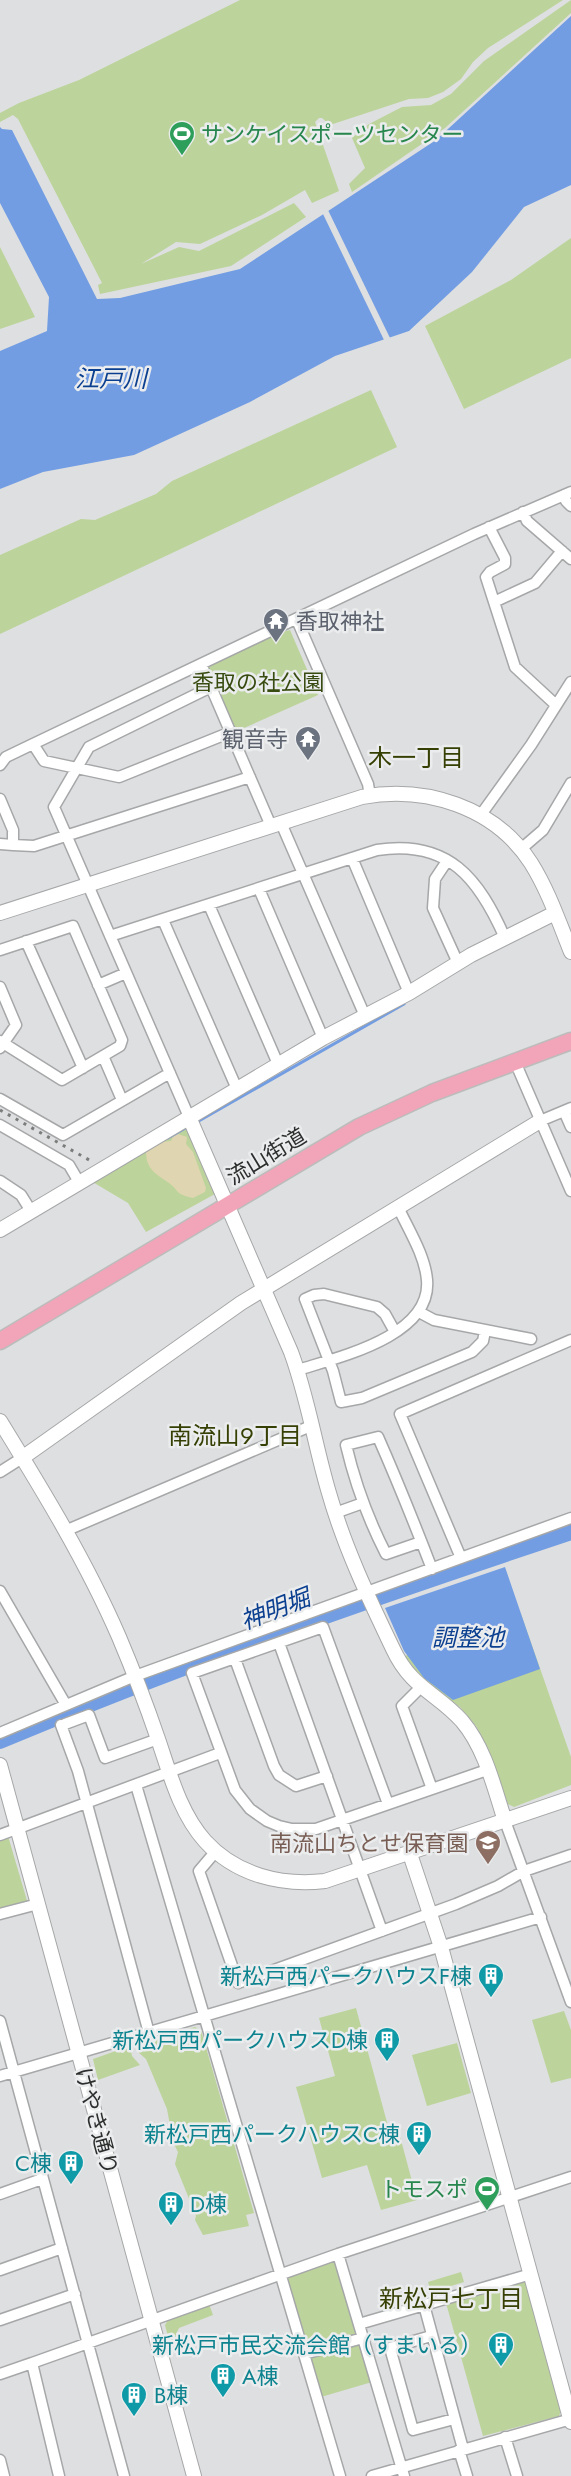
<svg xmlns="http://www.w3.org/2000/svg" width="571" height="2476" font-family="Jost,'Noto Sans JP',sans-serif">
  <rect width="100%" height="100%" fill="#dedfe0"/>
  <path fill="#bcd49b" d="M 240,0 L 563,0 L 488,48 L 473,62 L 461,79 L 443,92 L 428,98 L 409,99 L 330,125 L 322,118 L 319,118 L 315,122 L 339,191 L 312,203 L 305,190 L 262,215 L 200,244 L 176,242 L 141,264 L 179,247 L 199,251 L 294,203 L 306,217 L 231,266 L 100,294 L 98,285 L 102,283 L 18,119 L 13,115 L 0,122 L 0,113 L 19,103 L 79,80 Z
    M 571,0 L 571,13 L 445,128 L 352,192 L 349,184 L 365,168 L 352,138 L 369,124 L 402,107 L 431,105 L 451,94 L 484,61 Z
    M 571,238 L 571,358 L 464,409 L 425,326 L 511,280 Z
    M 0,247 L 35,317 L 0,329 Z
    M 371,390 L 397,447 L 0,634 L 0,555 L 81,519 L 95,520 L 156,494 L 172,481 Z
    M 290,630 L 318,695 L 235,732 L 206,665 L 272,635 Z
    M 181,1127 L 187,1129 L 215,1194 L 146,1232 L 128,1203 L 91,1181 Z
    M 521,1614 L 571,1757 L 571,1785 L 514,1807 L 508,1804 L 488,1748 L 476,1726 L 460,1707 L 422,1679 L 405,1656 Z
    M 8,1836 L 28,1904 L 0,1910 L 0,1839 Z
    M 356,2008 L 388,2126 L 397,2125 L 417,2200 L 381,2210 L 367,2165 L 322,2178 L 296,2087 L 335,2076 L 319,2018 Z
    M 564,2011 L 571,2030 L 571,2078 L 551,2083 L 532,2020 Z
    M 195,2027 L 201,2030 L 254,2213 L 246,2215 L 249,2226 L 203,2235 L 195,2220 L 196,2216 L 175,2164 L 178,2152 L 173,2142 L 167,2109 L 146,2059 L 139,2053 L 136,2044 Z
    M 457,2043 L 471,2093 L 427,2106 L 412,2055 Z
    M 130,2046 L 132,2056 L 140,2065 L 98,2080 L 93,2059 Z
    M 331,2259 L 335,2261 L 357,2332 L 356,2335 L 307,2348 L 286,2278 Z
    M 461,2272 L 464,2282 L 431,2292 L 428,2282 Z
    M 525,2279 L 561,2411 L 559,2416 L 483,2436 L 446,2303 Z
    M 209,2304 L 213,2315 L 179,2328 L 176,2334 L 181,2348 L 172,2352 L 165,2325 L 168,2320 Z
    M 360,2344 L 372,2382 L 321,2397 L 311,2357 Z"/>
  <path fill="#dfd5b0" d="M 175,1133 L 187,1137 L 186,1144 L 193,1152 L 206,1188 L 205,1192 L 193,1198 C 174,1194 180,1191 169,1183 C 156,1174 146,1169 146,1152 L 162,1142 L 171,1141 Z"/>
  <path fill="#729de3" d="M 571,16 L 571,185 L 524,207 L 472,272 L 409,331 L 335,356 L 250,402 L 134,455 L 43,472 L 0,489 L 0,351 L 47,331 L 49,297 L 0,203 L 0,127 L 2,129 L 12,130 L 97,299 L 120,298 L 240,269 L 436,140 Z
    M 505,1567 L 540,1669 L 453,1700 L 424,1678 L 404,1651 L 385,1608 Z"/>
  <path fill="#dedfe0" d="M 327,208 L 391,340 L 385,342 L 322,212 Z"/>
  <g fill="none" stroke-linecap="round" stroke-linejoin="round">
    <path stroke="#729de3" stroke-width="3" d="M 197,1122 L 404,1004
      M 168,1138 L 189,1126"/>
    <path stroke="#729de3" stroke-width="16" d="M 0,1741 C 187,1662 379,1596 571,1532"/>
    <defs>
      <path id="minor" d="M 564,495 L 566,501 L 571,506
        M 523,512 L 527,521 L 571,559
        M 489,527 L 505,558 L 505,564 L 490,572 L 486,577 L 515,667 L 556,705
        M 494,602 L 535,583 L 562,551
        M 297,620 L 368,784 L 370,796
        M 201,664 L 271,826
        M 33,744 L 474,534 L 571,492
        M 0,765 L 6,757 L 33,744 L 44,761 L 119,777 L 231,732
        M 0,799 L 13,830 L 13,845 L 34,846 L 250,777
        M 480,816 L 531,745 L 571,682
        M 281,823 L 365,1016
        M 0,844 L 13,845
        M 521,849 L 543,830 L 571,783
        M 352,858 L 409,993
        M 447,861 L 435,879 L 433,908 L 458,963
        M 259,889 L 323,1038
        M 209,905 L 278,1064
        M 163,920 L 237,1089
        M 110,936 L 377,850 C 449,839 479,879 505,938
        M 26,941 L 83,1068
        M 0,950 L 73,926 L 122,1040 L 120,1046 L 62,1080 L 0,1041
        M 98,985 L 126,973
        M 0,987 L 16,1025 L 0,1048
        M 103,1056 L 122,1100
        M 516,1064 L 571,1191
        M 0,1099 L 63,1135 L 170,1073
        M 564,1111 L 571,1127
        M 189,1117 L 54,807 L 89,747 L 211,687
        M 540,1121 L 571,1108
        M 0,1125 L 69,1165 L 79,1182
        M 0,1181 L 21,1195 L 31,1211
        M 419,1312 L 434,1320 L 531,1339
        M 395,1332 L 385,1314 L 377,1307 L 324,1294 L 314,1295 L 305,1299 L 333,1371 L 341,1402 L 362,1398 L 472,1352 L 483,1341 L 485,1331
        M 298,1370 C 339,1357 432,1336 427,1280 C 425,1255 408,1229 398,1207
        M 0,1472 L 22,1458
        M 335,1513 L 363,1503
        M 65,1531 L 313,1425
        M 421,1542 L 386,1554 C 368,1519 355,1483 346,1445 L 378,1437 C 397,1480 415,1525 432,1569
        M 461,1558 L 400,1414 L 571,1340
        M 0,1591 L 66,1705
        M 279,1643 L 382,1931
        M 235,1659 L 274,1766 L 279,1775 L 296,1786 L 327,1776
        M 420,1688 L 402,1706 L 432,1789
        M 65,1724 L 89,1715 L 105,1758 L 158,1739
        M 61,1725 L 78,1771 L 149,2033
        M 0,1733 L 135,1676 L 571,1518
        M 136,1785 L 340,2476
        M 388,1804 L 323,1627 L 192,1673 L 235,1790 L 250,1809 L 267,1821 L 279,1826 L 292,1829 L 316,1829 L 487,1770
        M 505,1821 L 571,2002
        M 0,1835 L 220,1753
        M 216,1851 L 199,1871 L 238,1983 L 456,1904 L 498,1886 L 524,1871 L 571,1855
        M 0,1914 L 38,1904
        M 0,2021 L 124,2476
        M 0,2076 L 541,1917
        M 0,2194 L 42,2179
        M 338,2254 L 404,2476
        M 0,2270 L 62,2248
        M 424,2305 L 463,2449
        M 0,2320 L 75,2294
        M 359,2324 L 531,2274
        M 431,2336 L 390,2348 L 413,2430 L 454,2419
        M 304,2354 L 363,2338
        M 0,2374 L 32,2363
        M 505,2437 L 517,2476
        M 459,2450 L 467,2476
        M 0,2460 L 4,2476
        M 59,2476 L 32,2363 L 338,2254 L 571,2177
        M 372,2476 L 571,2419"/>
      <path id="tertiary" d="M 0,913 L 362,797 C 425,785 495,807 531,863 C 548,890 559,922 571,952
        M 189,1117 L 291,1352 C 308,1398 315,1446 329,1493 C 344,1546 369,1599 393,1649 C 411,1688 437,1693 462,1721 C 485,1748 494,1787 505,1821
        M 0,1230 L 323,1038 L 409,993 L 471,955 L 555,913
        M 0,1421 C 43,1491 86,1561 119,1637 C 133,1670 146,1704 158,1739 C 170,1774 180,1813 205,1841 C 236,1875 281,1886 325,1881 L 571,1798
        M 22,1458 L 241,1303 L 540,1121
        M 0,1765 L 194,2476
        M 410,1854 L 441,1947 L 571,2422"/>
      <path id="primary" d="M 0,1341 L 359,1127 L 432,1093 L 571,1041"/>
    </defs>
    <use href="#minor" stroke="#a6a7a8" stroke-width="13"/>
    <use href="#tertiary" stroke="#a6a7a8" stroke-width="16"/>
    <use href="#primary" stroke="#bcbcbc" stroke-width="19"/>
    <use href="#minor" stroke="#fff" stroke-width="10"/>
    <use href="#tertiary" stroke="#fff" stroke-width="14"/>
    <use href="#primary" stroke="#f2a4b8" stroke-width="16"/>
    <path stroke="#7b7c7c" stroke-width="3" stroke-dasharray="3 6" stroke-linecap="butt" d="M 0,1110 L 91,1161"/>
  </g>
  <defs>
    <symbol id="stadium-pin" viewBox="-11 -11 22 30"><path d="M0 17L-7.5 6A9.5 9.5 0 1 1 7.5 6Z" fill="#2e9e5b" stroke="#ebeced"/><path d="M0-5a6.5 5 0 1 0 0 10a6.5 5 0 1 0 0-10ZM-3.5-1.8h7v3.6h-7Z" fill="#fff"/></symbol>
    <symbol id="temple-pin" viewBox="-11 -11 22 30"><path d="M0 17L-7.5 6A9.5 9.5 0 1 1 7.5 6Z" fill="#6b7280" stroke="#ebeced"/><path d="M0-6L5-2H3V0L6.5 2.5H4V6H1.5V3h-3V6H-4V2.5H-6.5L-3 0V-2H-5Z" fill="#fff"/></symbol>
    <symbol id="school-pin" viewBox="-11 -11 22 30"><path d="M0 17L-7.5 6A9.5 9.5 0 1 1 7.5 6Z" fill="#8d6e63" stroke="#ebeced"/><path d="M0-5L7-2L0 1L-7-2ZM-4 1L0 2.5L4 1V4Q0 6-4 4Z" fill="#fff"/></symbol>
    <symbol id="building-pin" viewBox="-11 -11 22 30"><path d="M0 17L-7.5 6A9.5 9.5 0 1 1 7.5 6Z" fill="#0f9aa8" stroke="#ebeced"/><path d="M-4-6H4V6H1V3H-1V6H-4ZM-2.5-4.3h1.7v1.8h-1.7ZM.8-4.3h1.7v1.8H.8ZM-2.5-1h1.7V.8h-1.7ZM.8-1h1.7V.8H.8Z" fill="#fff"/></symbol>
  </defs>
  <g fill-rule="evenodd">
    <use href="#stadium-pin" x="167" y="119" width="30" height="40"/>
    <use href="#temple-pin" x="261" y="606" width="30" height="40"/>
    <use href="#temple-pin" x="293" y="724" width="30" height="40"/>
    <use href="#school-pin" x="473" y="1828" width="30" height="40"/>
    <use href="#building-pin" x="476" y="1961" width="30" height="40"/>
    <use href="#building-pin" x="372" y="2025" width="30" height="40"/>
    <use href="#building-pin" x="404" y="2119" width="30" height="40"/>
    <use href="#building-pin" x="56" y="2148" width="30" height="40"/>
    <use href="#stadium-pin" x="472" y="2174" width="30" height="40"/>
    <use href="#building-pin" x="156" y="2189" width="30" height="40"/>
    <use href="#building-pin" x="486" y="2330" width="30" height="40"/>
    <use href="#building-pin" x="208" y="2361" width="30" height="40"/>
    <use href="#building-pin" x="119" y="2380" width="30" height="40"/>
  </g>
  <g text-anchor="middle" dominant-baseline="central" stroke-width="5" stroke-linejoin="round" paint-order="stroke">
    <g font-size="22" fill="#27864d" stroke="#ebeced" text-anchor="start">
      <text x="201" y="134">サンケイスポーツセンター</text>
      <text x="468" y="2189" text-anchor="end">トモスポ</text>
    </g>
    <g font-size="22" fill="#5b616d" stroke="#ebeced" text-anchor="start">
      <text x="296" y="621">香取神社</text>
      <text x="288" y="739" text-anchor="end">観音寺</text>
    </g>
    <g font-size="22" fill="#384c11" stroke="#ebeced">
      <text x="258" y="682">香取の社公園</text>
    </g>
    <g font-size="22" fill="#2d2e2e" stroke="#ebeced">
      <text transform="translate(266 1156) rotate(-31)">流山街道</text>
      <text transform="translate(97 2121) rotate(75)">けやき通り</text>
    </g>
    <g font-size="22" fill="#785e54" stroke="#ebeced" text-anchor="end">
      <text x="468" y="1843">南流山ちとせ保育園</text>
    </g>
    <g font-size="22" fill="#0d838f" stroke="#ebeced" text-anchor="end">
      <text x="472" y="1976">新松戸西パークハウスF棟</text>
      <text x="368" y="2040">新松戸西パークハウスD棟</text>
      <text x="400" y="2134">新松戸西パークハウスC棟</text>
      <text x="52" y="2163">C棟</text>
      <text x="190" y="2204" text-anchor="start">D棟</text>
      <text x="482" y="2345">新松戸市民交流会館（すまいる）</text>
      <text x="242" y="2376" text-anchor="start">A棟</text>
      <text x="154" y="2395" text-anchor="start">B棟</text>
    </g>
    <g font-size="24" font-style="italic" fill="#0b3f90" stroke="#ebeced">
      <text x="111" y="378">江戸川</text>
      <text transform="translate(275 1609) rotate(-21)">神明堀</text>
      <text x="468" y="1637">調整池</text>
    </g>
    <g font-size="24" fill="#364004" stroke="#ebeced">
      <text x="416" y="757">木一丁目</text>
      <text x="235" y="1435">南流山9丁目</text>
      <text x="451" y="2298">新松戸七丁目</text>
    </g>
  </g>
</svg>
